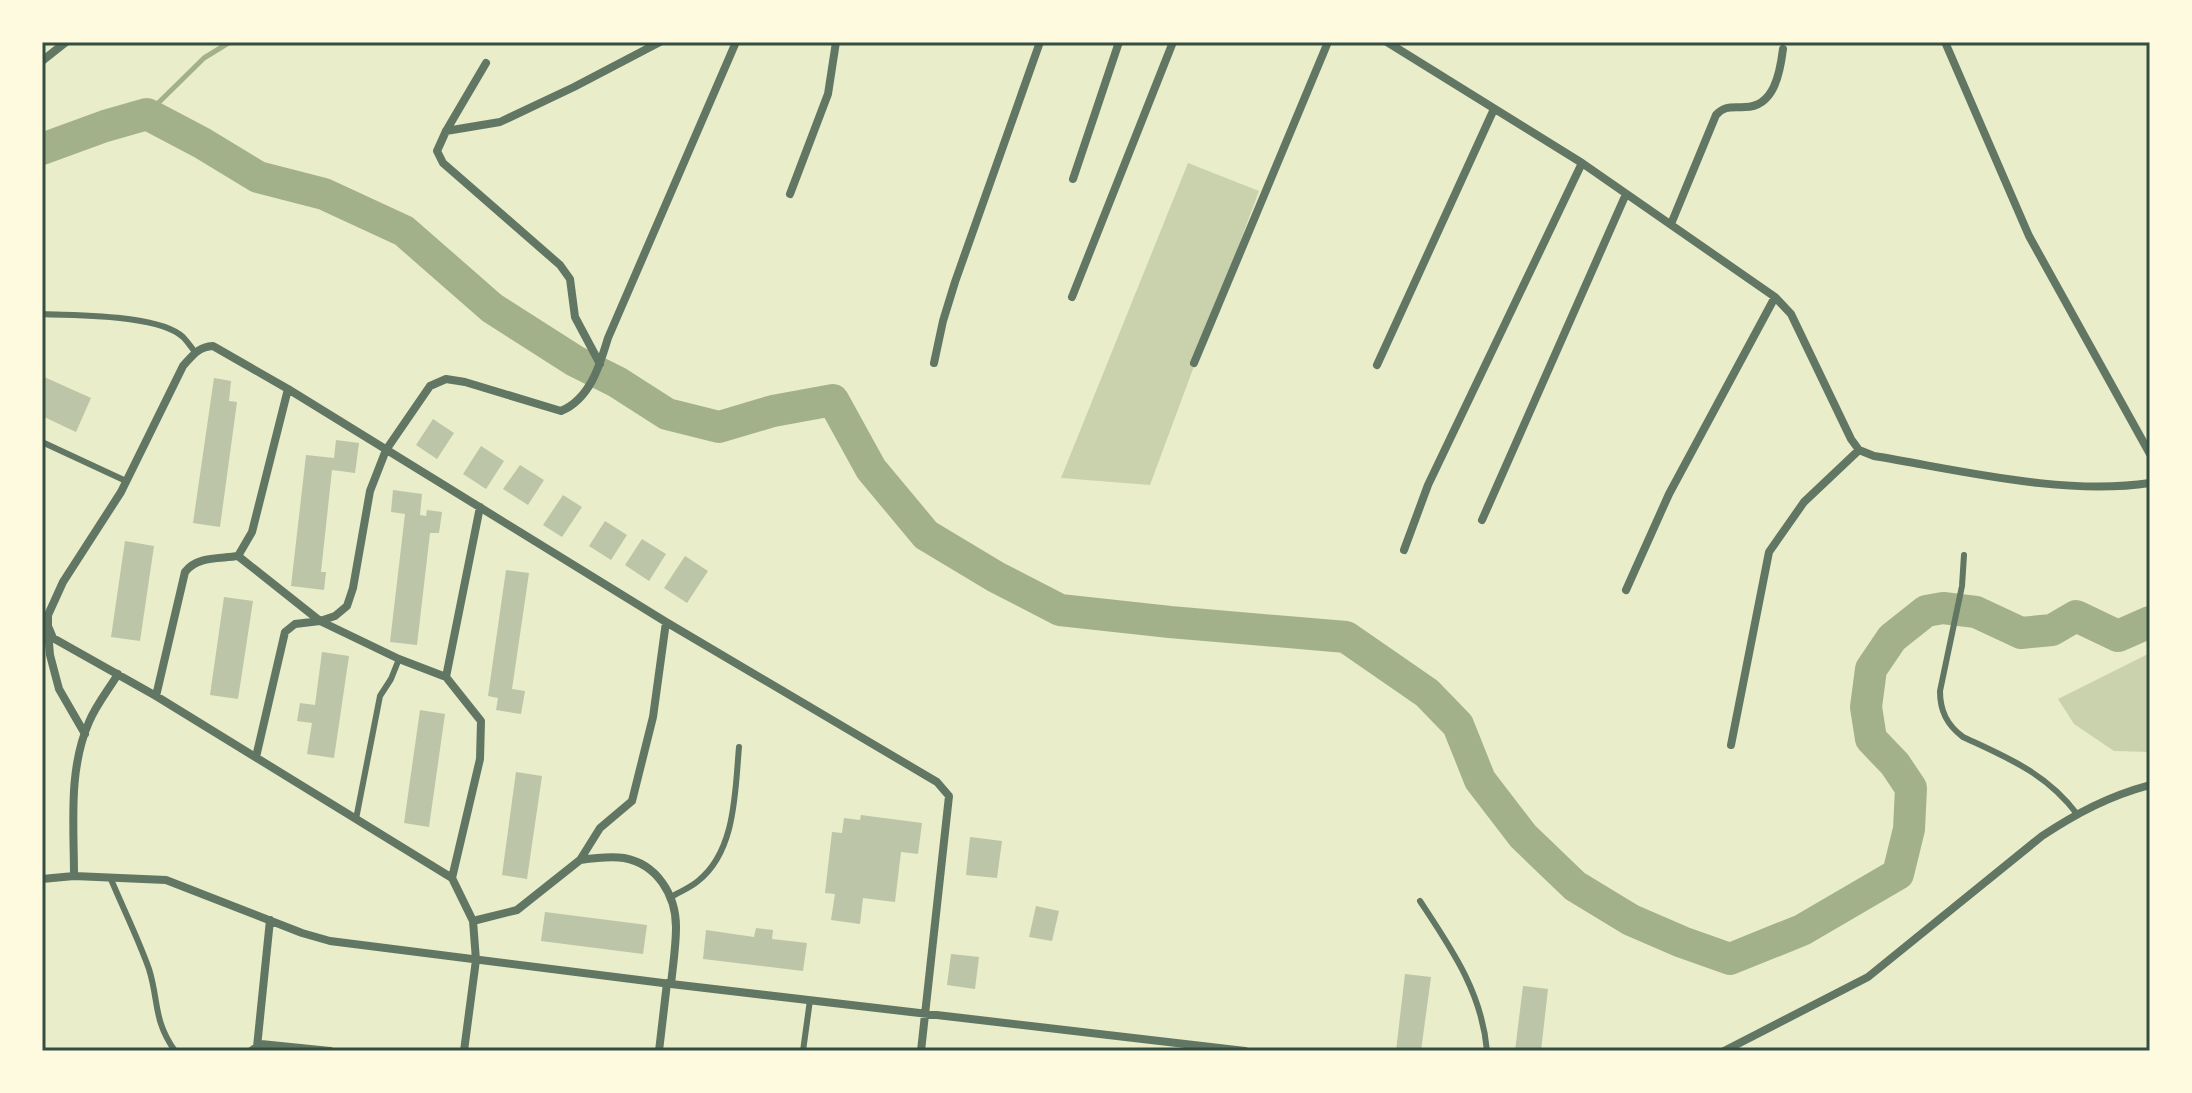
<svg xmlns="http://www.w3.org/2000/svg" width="2192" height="1093" font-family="'DM Sans',sans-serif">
  <rect width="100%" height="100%" fill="#e9edc9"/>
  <path fill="#cad2ad" d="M 1188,163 L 1259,191 L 1150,485 L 1061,478 Z
    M 2150,653 L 2150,752 L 2114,751 L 2074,724 L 2058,699 Z"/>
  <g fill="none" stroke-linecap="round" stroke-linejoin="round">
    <path stroke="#a3b18a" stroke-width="5" d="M 147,114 L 204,58 L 230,42"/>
    <path stroke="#a3b18a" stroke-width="32" d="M 42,149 L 105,126 L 147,114 L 202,143 L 258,177 L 324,194 L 404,231 L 492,308 L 575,361 L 617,382 L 667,414 L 719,427 L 773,411 L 833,400 L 871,469 L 926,535 L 996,577 L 1060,610 L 1170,622 L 1346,637 L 1427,693 L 1458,725 L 1480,780 L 1523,836 L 1575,886 L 1631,920 L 1682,942 L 1730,959 L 1802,930 L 1898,874 L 1909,829 L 1911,788 L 1895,764 L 1871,739 L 1866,707 L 1871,669 L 1892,638 L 1926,611 L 1943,608 L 1976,612 L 2021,633 L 2052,630 L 2076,616 L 2118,636 L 2150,622"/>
  </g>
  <path fill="#bcc5a7" d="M 42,376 L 91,398 L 76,432 L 42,416 Z
    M 214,378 L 231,381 L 229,401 L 237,402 L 220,527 L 193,523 Z
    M 433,419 L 454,433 L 437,459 L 416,445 Z
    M 336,440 L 359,443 L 355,473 L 332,470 L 321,572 L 326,572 L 324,590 L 291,586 L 306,455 L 334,458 Z
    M 481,446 L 504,461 L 486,489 L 463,474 Z
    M 520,465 L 544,480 L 528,505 L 503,489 Z
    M 393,490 L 422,494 L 420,515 L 426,516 L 427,510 L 442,512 L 439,533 L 430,533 L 417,645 L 390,642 L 405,514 L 391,512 Z
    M 563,495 L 582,507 L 562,537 L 543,525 Z
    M 605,521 L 627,535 L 611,560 L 589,546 Z
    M 642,539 L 666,554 L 649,581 L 625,565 Z
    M 125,541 L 154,546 L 140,641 L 111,637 Z
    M 685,556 L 708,571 L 687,603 L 664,588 Z
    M 506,570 L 529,573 L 512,689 L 525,691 L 521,714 L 496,710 L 498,698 L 488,696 Z
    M 224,597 L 253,601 L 238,699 L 210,695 Z
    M 322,652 L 349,656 L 334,758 L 307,754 L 312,723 L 297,721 L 300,703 L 315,705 Z
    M 420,710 L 445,714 L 429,827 L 404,823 Z
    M 516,772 L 542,776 L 527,879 L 502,875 Z
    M 861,815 L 922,823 L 918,854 L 901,852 L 895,902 L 863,898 L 860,924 L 831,920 L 835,894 L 825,893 L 832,832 L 842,833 L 844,818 L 860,820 Z
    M 970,837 L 1002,841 L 997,878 L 966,875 Z
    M 1036,906 L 1059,911 L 1052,941 L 1029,937 Z
    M 545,912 L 647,925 L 643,954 L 541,941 Z
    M 756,928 L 773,930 L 772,939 L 807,943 L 803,971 L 703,959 L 706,930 L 754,937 Z
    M 951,954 L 979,957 L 975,989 L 947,985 Z
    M 1405,974 L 1431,977 L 1421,1051 L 1396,1051 Z
    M 1523,986 L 1548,989 L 1541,1051 L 1515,1051 Z"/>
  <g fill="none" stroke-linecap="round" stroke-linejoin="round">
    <path stroke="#617663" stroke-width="6" d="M 42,314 C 76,316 158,314 183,337 C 187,341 191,347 195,352
      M 42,442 L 126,481
      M 1964,555 L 1962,586 L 1940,691 C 1940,711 1947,725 1963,737 C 2008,758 2046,773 2077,814
      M 356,819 L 380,696 L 391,679 L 399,659
      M 110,877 C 123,908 138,938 149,969 C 159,1001 153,1020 175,1051
      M 671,897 C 679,892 690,888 698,881 C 736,851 735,791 739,747
      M 1420,901 C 1451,948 1482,992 1487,1051
      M 803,1051 L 810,1000"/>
    <path stroke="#617663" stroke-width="8" d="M 1387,42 L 1582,163 L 1775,297 L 1791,314 L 1851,439 L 1859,450 L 1874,456 C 1960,470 2063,496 2150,483
      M 1945,42 L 2029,236 L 2150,454
      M 42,61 L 66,42
      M 486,63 L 446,131 L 437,151 L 443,163 L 560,265 L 570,279 L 575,317 L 600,364
      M 446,131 L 500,122 L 574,87 L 660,42
      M 1073,179 L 1119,42
      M 790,194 L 828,94 L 836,42
      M 1671,224 L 1716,115 C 1725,105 1732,108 1745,107 C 1774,107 1780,73 1783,49
      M 1072,297 L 1173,42
      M 934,363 L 943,321 L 955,282 L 1040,42
      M 1194,363 L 1328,42
      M 1377,365 L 1494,109
      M 1482,520 L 1626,194
      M 1404,550 L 1428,485 L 1582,163
      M 238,556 L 320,621 L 399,659 L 446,677
      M 1626,590 L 1669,494 L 1775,297
      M 48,631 L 50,655 L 59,689 L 85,734
      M 156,696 L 185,572 C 197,556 219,559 238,556 L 252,532 L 288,389
      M 1731,745 L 1769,552 L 1804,502 L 1859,450
      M 256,757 L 285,632 L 295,624 L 320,621 L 335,616 L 347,606 L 353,588 L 370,491 L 386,450 L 430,386 L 446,379 L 465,382 L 561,411 C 590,399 600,365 608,338 L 736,42
      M 580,860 C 594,858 609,856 624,858 C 657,864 676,895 676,927 C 676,946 673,965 671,984
      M 74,876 C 74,824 68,770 89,722 C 96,705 109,689 118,674
      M 452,878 L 480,759 L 481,721 L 446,677 L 480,507
      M 42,879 L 74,876 L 166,880 L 302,933 L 330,941 L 671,984 L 1245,1051
      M 473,921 L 517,910 L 580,860 L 600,828 L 632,801 L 653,717 L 666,622
      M 257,1047 L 270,920
      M 251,1051 L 261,1044 L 330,1051
      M 464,1051 L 476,960 L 473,921 L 452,878 L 156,696 L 53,638 L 48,626 L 48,615 L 63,582 L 121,492 L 183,366 C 193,355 198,347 213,346 L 288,389 L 666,622 L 937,782 L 949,796 L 921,1051
      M 659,1051 L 667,983
      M 1724,1051 L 1868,977 L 2042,836 C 2077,813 2109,796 2150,785"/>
  </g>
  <rect width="2192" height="1093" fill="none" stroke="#fefae0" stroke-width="88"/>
  <rect x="44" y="44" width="2104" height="1005" fill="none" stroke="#344e41" stroke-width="3"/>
</svg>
